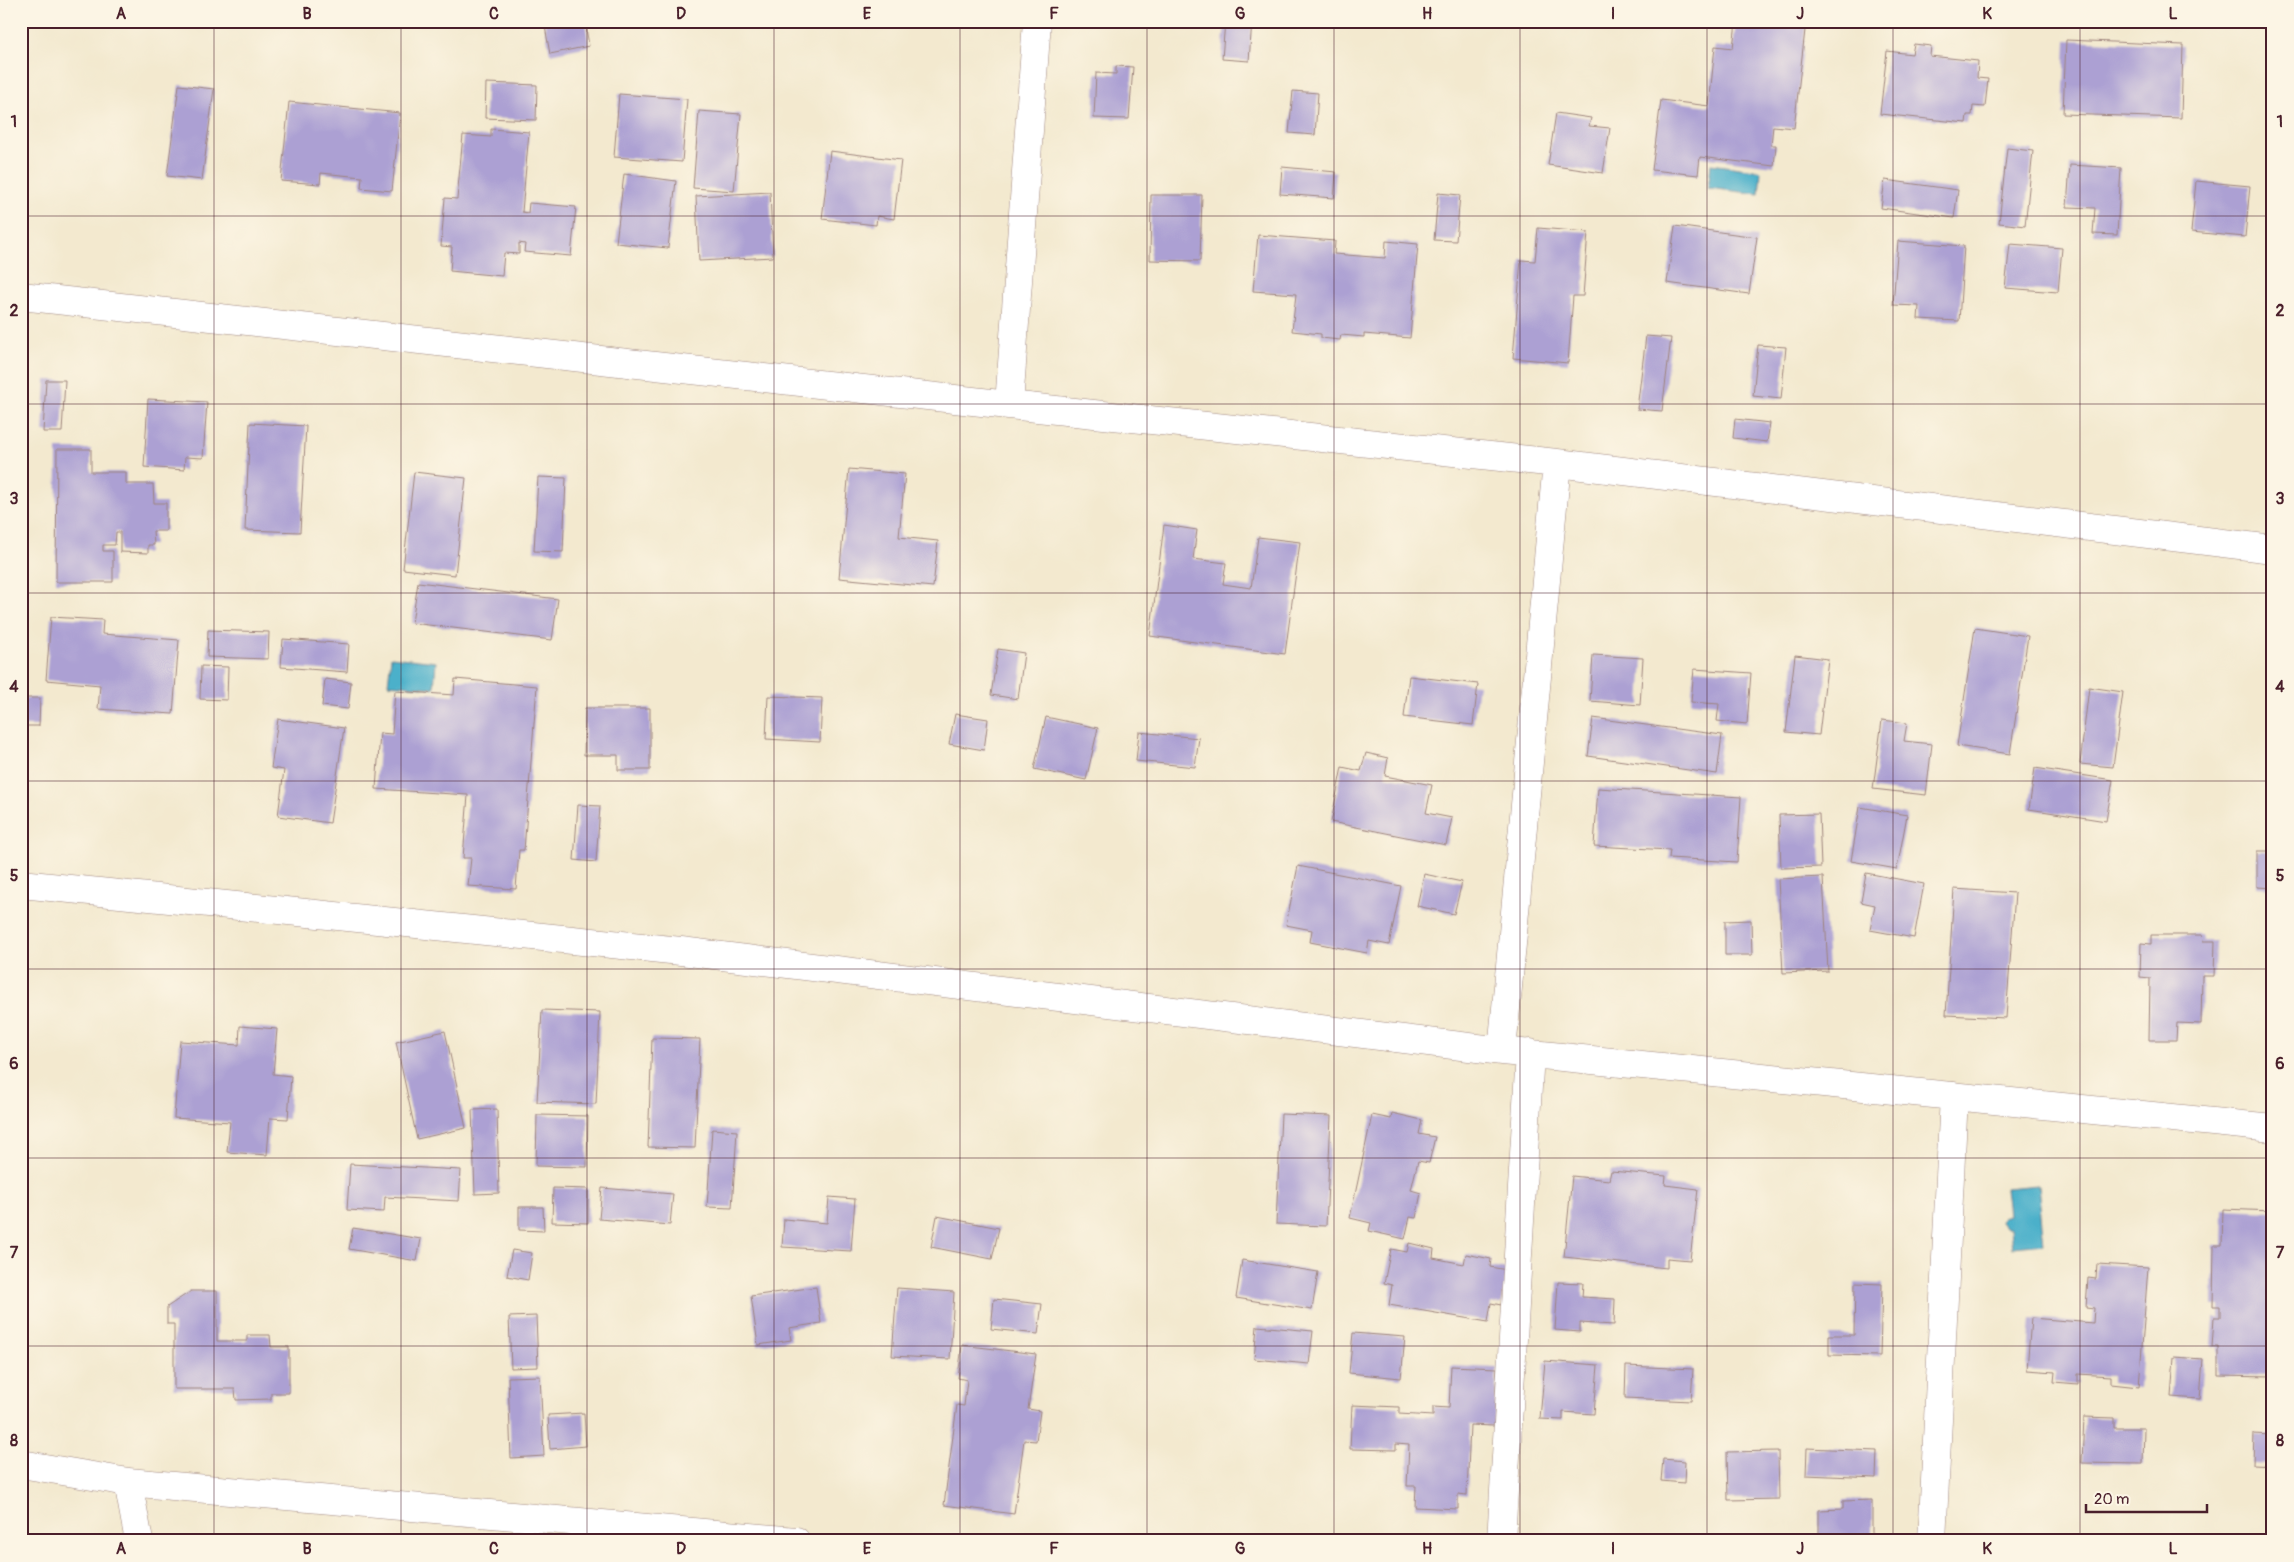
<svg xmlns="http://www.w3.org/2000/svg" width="2294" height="1562" font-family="Pangolin,sans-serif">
  <rect width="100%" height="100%" fill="#fcf5e5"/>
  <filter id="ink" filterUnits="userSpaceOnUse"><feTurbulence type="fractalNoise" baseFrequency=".02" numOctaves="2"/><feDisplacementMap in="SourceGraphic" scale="10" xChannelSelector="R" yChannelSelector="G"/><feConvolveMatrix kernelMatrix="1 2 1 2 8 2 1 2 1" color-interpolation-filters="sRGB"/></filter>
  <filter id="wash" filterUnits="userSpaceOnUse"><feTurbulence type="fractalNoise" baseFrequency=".0096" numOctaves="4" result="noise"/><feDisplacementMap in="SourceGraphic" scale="20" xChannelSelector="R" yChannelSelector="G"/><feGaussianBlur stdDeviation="1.12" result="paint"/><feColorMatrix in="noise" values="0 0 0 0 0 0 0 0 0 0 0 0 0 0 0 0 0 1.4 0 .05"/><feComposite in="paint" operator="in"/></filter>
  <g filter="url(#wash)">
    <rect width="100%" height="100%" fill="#f3e9cf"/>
    <path fill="#4bb0ca" stroke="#4a687a" d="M 1711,164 L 1761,171 L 1759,194 L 1708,188 Z
      M 391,657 L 436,662 L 434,688 L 388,684 Z
      M 2038,1185 L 2044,1244 L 2012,1247 L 2010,1227 L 2006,1227 L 2001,1221 L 2003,1216 L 2009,1214 L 2006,1188 Z"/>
    <g id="blocks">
      <path fill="#aca0d3" d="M 544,21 L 585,21 L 589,46 L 550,54 Z
        M 1225,21 L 1252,21 L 1249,61 L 1222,59 Z
        M 1761,21 L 1806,21 L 1794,128 L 1773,126 L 1771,145 L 1776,145 L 1774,166 L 1700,157 L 1698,175 L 1652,170 L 1661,100 L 1709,106 L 1715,46 L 1733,48 L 1736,22 L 1760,25 Z
        M 1964,21 L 1990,21 L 1989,28 L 1963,27 Z
        M 2066,40 L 2183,45 L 2181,118 L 2063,114 Z
        M 1914,44 L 1931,46 L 1930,56 L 1978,61 L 1977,78 L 1988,79 L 1985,107 L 1973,106 L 1972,115 L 1967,115 L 1966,123 L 1880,114 L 1887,51 L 1912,54 Z
        M 1116,66 L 1133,67 L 1129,119 L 1094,118 L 1096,73 L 1116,74 Z
        M 486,83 L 537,85 L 536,120 L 485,118 Z
        M 179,85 L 214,89 L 202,180 L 167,176 Z
        M 1293,91 L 1318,93 L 1315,135 L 1289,133 Z
        M 619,94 L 687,99 L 682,162 L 614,157 Z
        M 289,102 L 400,113 L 392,191 L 361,188 L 362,177 L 321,173 L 320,184 L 281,181 Z
        M 699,111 L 741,114 L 734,191 L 693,188 Z
        M 1556,113 L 1591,118 L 1589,126 L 1610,128 L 1603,173 L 1548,165 Z
        M 491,129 L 529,132 L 522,212 L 528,213 L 529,203 L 576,207 L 571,256 L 524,252 L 525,244 L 519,243 L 519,254 L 504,253 L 502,276 L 450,271 L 452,247 L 441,246 L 445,198 L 457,199 L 463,135 L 491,137 Z
        M 2007,148 L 2033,151 L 2025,226 L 1999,223 Z
        M 830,151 L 901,160 L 894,219 L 877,216 L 876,225 L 822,219 Z
        M 2070,165 L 2121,168 L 2117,235 L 2093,234 L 2095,208 L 2067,207 Z
        M 1282,167 L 1336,172 L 1334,198 L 1280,194 Z
        M 624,174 L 676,181 L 668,248 L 616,243 Z
        M 1885,180 L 1958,190 L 1954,218 L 1881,208 Z
        M 2196,181 L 2250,186 L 2245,237 L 2191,232 Z
        M 770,192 L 773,257 L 699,261 L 696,196 Z
        M 1438,193 L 1460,195 L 1456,241 L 1434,240 Z
        M 1151,195 L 1202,195 L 1200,261 L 1150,260 Z
        M 2272,211 L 2273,211 L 2273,240 L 2268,240 Z
        M 1675,226 L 1757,237 L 1749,294 L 1667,283 Z
        M 1538,228 L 1588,232 L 1583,296 L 1573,296 L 1568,363 L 1513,358 L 1521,260 L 1535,261 Z
        M 1258,235 L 1335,241 L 1334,254 L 1385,258 L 1386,241 L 1418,244 L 1410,338 L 1364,334 L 1364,337 L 1341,335 L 1340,340 L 1321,338 L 1321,334 L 1292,331 L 1296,294 L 1253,291 Z
        M 1898,241 L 1964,246 L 1959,321 L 1918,319 L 1919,306 L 1893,305 Z
        M 2010,244 L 2062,248 L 2058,292 L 2005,288 Z
        M 1646,336 L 1671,338 L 1662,411 L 1637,409 Z
        M 1758,345 L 1786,347 L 1781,399 L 1753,396 Z
        M 46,380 L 65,380 L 62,432 L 43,432 Z
        M 148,399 L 207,402 L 203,458 L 185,457 L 184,470 L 144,467 Z
        M 1735,419 L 1770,423 L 1767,442 L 1733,438 Z
        M 250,423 L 306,426 L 300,532 L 245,530 Z
        M 57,449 L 91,449 L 91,472 L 126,472 L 126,484 L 153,484 L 154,503 L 166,503 L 166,531 L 153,531 L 154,545 L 148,545 L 148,553 L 120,552 L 120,532 L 116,532 L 115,545 L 103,545 L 103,551 L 113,551 L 113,582 L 56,582 Z
        M 849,469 L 905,474 L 899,537 L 938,541 L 933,587 L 839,578 Z
        M 414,472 L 466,478 L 455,575 L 403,569 Z
        M 538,477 L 566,478 L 563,552 L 534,551 Z
        M 1164,525 L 1197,530 L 1193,559 L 1226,563 L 1223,584 L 1251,588 L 1258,537 L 1300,542 L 1285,654 L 1150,636 Z
        M 418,582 L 558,599 L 552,640 L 412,623 Z
        M 51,617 L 103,620 L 102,634 L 179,640 L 173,714 L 98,709 L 100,685 L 46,680 Z
        M 1975,628 L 2028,636 L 2010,754 L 1957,746 Z
        M 208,630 L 269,632 L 268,659 L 207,657 Z
        M 283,639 L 349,644 L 347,672 L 281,667 Z
        M 998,649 L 1024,653 L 1018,699 L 991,695 Z
        M 1593,655 L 1643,658 L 1640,705 L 1590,701 Z
        M 1795,655 L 1828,659 L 1819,735 L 1786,732 Z
        M 201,666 L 228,667 L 227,700 L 200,699 Z
        M 1694,669 L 1751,673 L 1747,724 L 1717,721 L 1719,704 L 1691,702 Z
        M 1409,676 L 1478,684 L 1473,725 L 1404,717 Z
        M 325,679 L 351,682 L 348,709 L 322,706 Z
        M 455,679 L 537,686 L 524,850 L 519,850 L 516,889 L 468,886 L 471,858 L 463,858 L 468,795 L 376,789 L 380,733 L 392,734 L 395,691 L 454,695 Z
        M 2089,687 L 2123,692 L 2113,767 L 2080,764 Z
        M 768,696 L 822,698 L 820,742 L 766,739 Z
        M 21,698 L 40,698 L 39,726 L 21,726 Z
        M 585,708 L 650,708 L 650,770 L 618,770 L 618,755 L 584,755 Z
        M 955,714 L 988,719 L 984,750 L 949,744 Z
        M 1046,717 L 1098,728 L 1086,780 L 1034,769 Z
        M 1593,718 L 1722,735 L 1717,774 L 1588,756 Z
        M 278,719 L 344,728 L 330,823 L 278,816 L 284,770 L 271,768 Z
        M 1882,720 L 1907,723 L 1904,741 L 1932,744 L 1926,795 L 1873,789 Z
        M 1139,732 L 1199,738 L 1195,767 L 1136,761 Z
        M 1366,753 L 1388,758 L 1385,776 L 1432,785 L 1426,813 L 1452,818 L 1446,845 L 1331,822 L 1342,767 L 1361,771 Z
        M 2035,768 L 2113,780 L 2106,821 L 2029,809 Z
        M 1598,788 L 1741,797 L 1737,862 L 1669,858 L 1670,850 L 1594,846 Z
        M 578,805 L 600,806 L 596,862 L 574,860 Z
        M 1860,807 L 1907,815 L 1897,869 L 1851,861 Z
        M 1819,814 L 1821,867 L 1781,868 L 1779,815 Z
        M 2257,851 L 2273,851 L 2273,888 L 2257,887 Z
        M 1298,866 L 1401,886 L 1389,945 L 1369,941 L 1367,953 L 1310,942 L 1312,930 L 1286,925 Z
        M 1866,873 L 1924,884 L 1914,938 L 1870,930 L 1875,905 L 1861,902 Z
        M 1424,874 L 1462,882 L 1454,914 L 1417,906 Z
        M 1823,877 L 1828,971 L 1783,973 L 1778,879 Z
        M 1954,889 L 2015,893 L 2006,1018 L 1946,1015 Z
        M 1751,920 L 1752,955 L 1725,955 L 1725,921 Z
        M 2151,935 L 2202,935 L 2203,941 L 2215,941 L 2214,976 L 2202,976 L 2201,1024 L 2177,1023 L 2176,1040 L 2149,1040 L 2150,978 L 2140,977 L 2141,943 L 2151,944 Z
        M 542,1010 L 600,1012 L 596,1104 L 537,1102 Z
        M 240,1026 L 277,1029 L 273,1074 L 291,1076 L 288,1119 L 270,1118 L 267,1155 L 227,1152 L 230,1122 L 174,1118 L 180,1041 L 239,1045 Z
        M 445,1031 L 466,1128 L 417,1139 L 396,1042 Z
        M 652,1038 L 700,1039 L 695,1148 L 648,1147 Z
        M 497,1109 L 499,1193 L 475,1194 L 472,1110 Z
        M 1392,1113 L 1422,1120 L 1419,1134 L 1435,1137 L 1429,1163 L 1418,1161 L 1411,1190 L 1421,1193 L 1416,1218 L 1410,1217 L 1405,1239 L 1369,1231 L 1371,1223 L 1350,1218 L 1372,1115 L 1391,1119 Z
        M 1281,1114 L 1331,1116 L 1326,1226 L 1276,1224 Z
        M 537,1115 L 588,1116 L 587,1167 L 536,1166 Z
        M 712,1129 L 737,1131 L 732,1208 L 707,1207 Z
        M 350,1164 L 461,1170 L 459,1201 L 385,1197 L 384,1212 L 347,1210 Z
        M 1611,1171 L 1666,1176 L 1665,1185 L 1698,1189 L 1690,1260 L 1667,1258 L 1667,1268 L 1564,1257 L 1572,1176 L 1609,1180 Z
        M 553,1188 L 588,1189 L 588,1223 L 552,1222 Z
        M 602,1188 L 673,1194 L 670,1225 L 599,1219 Z
        M 829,1197 L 855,1199 L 851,1251 L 782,1247 L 784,1219 L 827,1223 Z
        M 519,1207 L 543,1207 L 544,1231 L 519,1230 Z
        M 2223,1209 L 2273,1211 L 2273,1376 L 2218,1375 L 2218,1347 L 2212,1347 L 2214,1318 L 2220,1318 L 2220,1306 L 2213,1306 L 2214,1245 L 2222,1245 Z
        M 937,1216 L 999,1228 L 992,1259 L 931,1247 Z
        M 353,1228 L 421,1239 L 417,1261 L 349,1249 Z
        M 1409,1243 L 1434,1249 L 1433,1258 L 1464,1264 L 1466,1254 L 1491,1259 L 1490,1267 L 1507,1270 L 1501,1305 L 1491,1303 L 1488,1322 L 1389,1305 L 1392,1285 L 1384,1283 L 1391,1249 L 1407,1252 Z
        M 512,1250 L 532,1253 L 528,1280 L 507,1276 Z
        M 1242,1260 L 1318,1272 L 1312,1310 L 1236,1298 Z
        M 2097,1264 L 2148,1267 L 2139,1387 L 2111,1384 L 2111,1376 L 2078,1374 L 2078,1384 L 2054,1382 L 2055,1372 L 2027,1370 L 2031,1318 L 2093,1323 L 2094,1308 L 2086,1307 L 2088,1278 L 2096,1279 Z
        M 1558,1282 L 1583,1283 L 1582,1297 L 1615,1299 L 1614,1325 L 1580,1323 L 1580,1332 L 1555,1330 Z
        M 1855,1283 L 1882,1284 L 1880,1356 L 1829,1355 L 1829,1335 L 1854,1335 Z
        M 816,1287 L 821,1323 L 789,1328 L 791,1340 L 758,1345 L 751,1296 Z
        M 897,1288 L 954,1292 L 950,1359 L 892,1356 Z
        M 191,1291 L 217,1291 L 217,1341 L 247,1341 L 247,1335 L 270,1335 L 271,1347 L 289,1347 L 289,1393 L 271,1393 L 271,1399 L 236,1400 L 235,1389 L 174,1389 L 174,1324 L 167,1324 L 167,1307 Z
        M 994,1299 L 1042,1304 L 1038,1334 L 991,1329 Z
        M 536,1316 L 538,1367 L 511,1368 L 509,1317 Z
        M 1257,1326 L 1313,1331 L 1309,1364 L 1254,1359 Z
        M 1353,1333 L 1405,1337 L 1401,1378 L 1349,1373 Z
        M 962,1345 L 1036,1354 L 1028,1409 L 1040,1411 L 1036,1441 L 1024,1440 L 1014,1514 L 944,1505 L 957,1405 L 964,1406 L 967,1380 L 958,1378 Z
        M 2174,1357 L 2203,1359 L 2200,1399 L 2171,1397 Z
        M 1545,1361 L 1598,1365 L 1594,1414 L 1563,1412 L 1563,1420 L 1540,1419 Z
        M 1451,1366 L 1497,1368 L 1494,1426 L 1470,1425 L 1467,1495 L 1458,1494 L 1458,1509 L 1415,1507 L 1416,1486 L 1407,1486 L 1409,1445 L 1396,1444 L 1396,1450 L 1350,1449 L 1352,1405 L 1399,1407 L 1399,1414 L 1433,1416 L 1433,1407 L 1449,1408 Z
        M 1626,1366 L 1693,1369 L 1691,1401 L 1625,1398 Z
        M 540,1376 L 544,1456 L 511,1458 L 508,1377 Z
        M 584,1413 L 586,1446 L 550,1449 L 548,1415 Z
        M 2084,1417 L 2114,1418 L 2114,1428 L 2144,1428 L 2143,1464 L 2082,1463 Z
        M 2254,1434 L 2273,1435 L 2273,1465 L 2253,1464 Z
        M 1807,1448 L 1877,1451 L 1876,1478 L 1806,1475 Z
        M 1778,1451 L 1779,1499 L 1728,1500 L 1727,1452 Z
        M 1663,1459 L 1685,1461 L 1684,1483 L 1661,1481 Z
        M 1872,1500 L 1872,1541 L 1819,1541 L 1819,1510 L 1843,1509 L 1843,1501 Z"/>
    </g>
  </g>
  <g filter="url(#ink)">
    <use href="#blocks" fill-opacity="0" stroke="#9e847d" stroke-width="1"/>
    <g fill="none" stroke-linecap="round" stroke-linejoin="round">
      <defs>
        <path id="street" d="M 21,296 L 1009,405 L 1557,463 L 2273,549
          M 1009,405 L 1037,21
          M 21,884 L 681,951 L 1502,1051 L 2273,1128
          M 1502,1051 L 1557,463
          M 21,1464 L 128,1482 L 796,1541
          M 128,1482 L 139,1541
          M 1501,1541 L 1530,1053
          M 1932,1541 L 1954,1096"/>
      </defs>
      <use href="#street" stroke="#9e847d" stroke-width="29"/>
      <use href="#street" stroke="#fff" stroke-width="28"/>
    </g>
  </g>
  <path fill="none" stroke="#4a1f2b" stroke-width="1" stroke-opacity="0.55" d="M 214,21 L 214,1541M 401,21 L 401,1541M 587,21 L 587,1541M 774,21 L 774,1541M 960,21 L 960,1541M 1147,21 L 1147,1541M 1334,21 L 1334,1541M 1520,21 L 1520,1541M 1707,21 L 1707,1541M 1893,21 L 1893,1541M 2080,21 L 2080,1541M 21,216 L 2273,216M 21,404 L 2273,404M 21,593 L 2273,593M 21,781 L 2273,781M 21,969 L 2273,969M 21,1158 L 2273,1158M 21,1346 L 2273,1346"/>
  <rect width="2294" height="1562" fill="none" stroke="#fcf5e5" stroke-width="55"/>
  <path d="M2086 1504v8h121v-8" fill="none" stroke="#4a1f2b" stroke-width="2.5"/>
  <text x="2094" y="1504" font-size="15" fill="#4a1f2b" stroke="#fcf5e5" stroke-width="4" paint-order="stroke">20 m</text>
  <rect x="28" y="28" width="2238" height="1506" fill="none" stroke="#4a1f2b" stroke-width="2"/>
  <g font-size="16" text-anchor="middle" font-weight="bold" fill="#4a1f2b">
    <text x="121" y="19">A</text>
    <text x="307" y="19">B</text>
    <text x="494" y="19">C</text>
    <text x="681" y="19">D</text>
    <text x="867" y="19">E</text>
    <text x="1054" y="19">F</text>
    <text x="1240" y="19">G</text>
    <text x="1427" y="19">H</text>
    <text x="1613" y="19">I</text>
    <text x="1800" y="19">J</text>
    <text x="1987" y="19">K</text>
    <text x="2173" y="19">L</text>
    <text x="14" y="127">1</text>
    <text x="2280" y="127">1</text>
    <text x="14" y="316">2</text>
    <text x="2280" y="316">2</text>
    <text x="14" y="504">3</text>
    <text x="2280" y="504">3</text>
    <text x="14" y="692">4</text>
    <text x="2280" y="692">4</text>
    <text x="14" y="881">5</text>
    <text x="2280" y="881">5</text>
    <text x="14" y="1069">6</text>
    <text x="2280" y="1069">6</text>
    <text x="14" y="1258">7</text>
    <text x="2280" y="1258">7</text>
    <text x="14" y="1446">8</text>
    <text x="2280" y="1446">8</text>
    <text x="121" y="1554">A</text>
    <text x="307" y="1554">B</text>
    <text x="494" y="1554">C</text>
    <text x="681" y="1554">D</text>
    <text x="867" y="1554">E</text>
    <text x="1054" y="1554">F</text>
    <text x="1240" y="1554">G</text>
    <text x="1427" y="1554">H</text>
    <text x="1613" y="1554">I</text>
    <text x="1800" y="1554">J</text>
    <text x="1987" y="1554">K</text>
    <text x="2173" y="1554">L</text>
  </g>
</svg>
